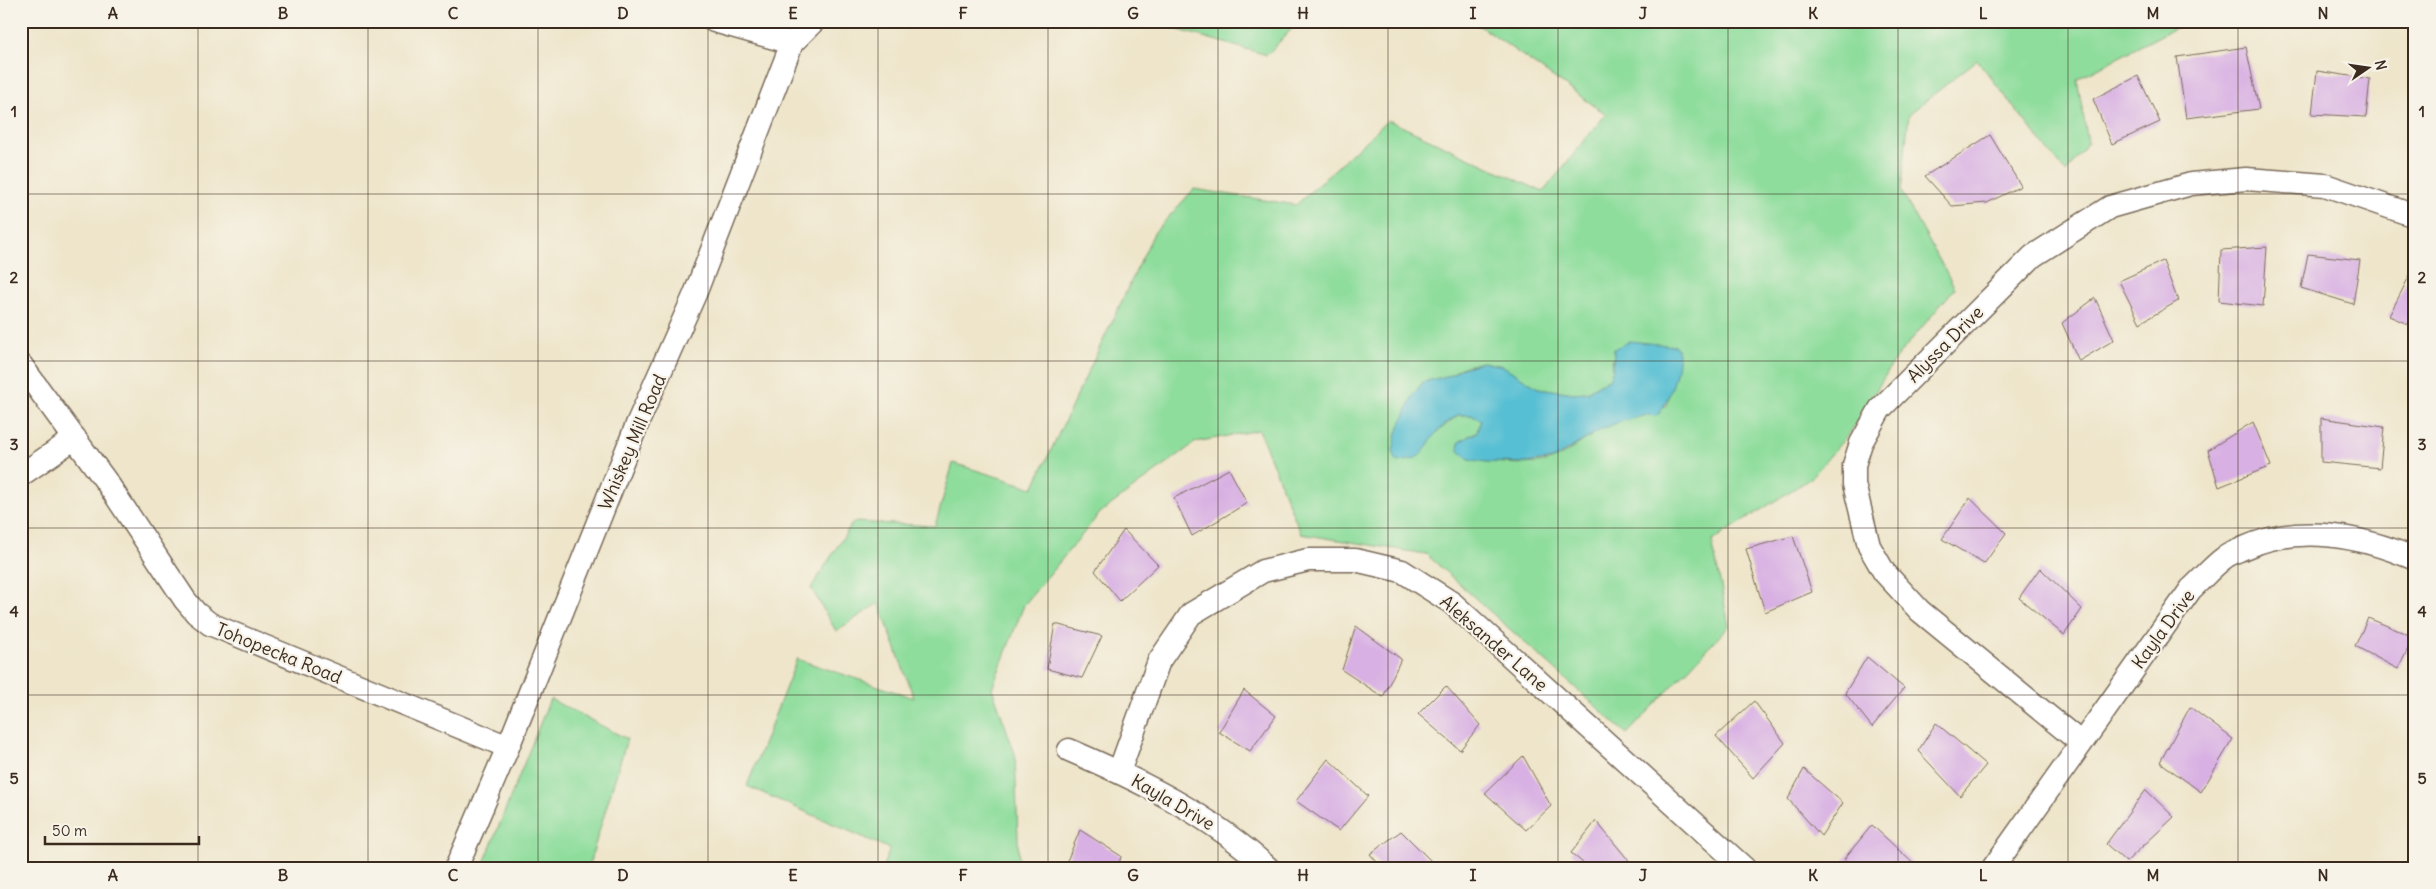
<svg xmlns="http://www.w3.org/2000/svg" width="2436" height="889" font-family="Delius,sans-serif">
  <rect width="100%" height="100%" fill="#f7f3e8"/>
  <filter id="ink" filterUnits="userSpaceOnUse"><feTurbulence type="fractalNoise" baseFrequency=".02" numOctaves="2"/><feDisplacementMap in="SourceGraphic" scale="10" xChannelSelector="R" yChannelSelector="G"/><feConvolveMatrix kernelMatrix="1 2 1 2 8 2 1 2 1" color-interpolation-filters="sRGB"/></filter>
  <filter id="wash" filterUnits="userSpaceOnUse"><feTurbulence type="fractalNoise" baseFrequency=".0096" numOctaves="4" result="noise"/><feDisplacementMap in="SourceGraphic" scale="20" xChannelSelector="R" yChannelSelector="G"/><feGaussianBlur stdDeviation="1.12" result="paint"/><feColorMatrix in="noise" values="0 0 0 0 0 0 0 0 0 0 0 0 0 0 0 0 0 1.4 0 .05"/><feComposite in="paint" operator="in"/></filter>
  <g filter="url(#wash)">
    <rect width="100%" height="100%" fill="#eee5ca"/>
    <path fill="#8edd9c" stroke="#64845d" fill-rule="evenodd" d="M 1147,21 L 1230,21 C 1241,28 1254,23 1266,21 C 1276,20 1288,21 1299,21 L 1267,55 Z
      M 1468,21 L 2188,21 L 2077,79 L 2088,142 L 2066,173 L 1977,60 L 1909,114 L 1901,191 L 1955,288 L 1896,358 L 1851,431 L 1811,478 L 1712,541 L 1729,626 L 1627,734 L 1426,554 L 1301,534 L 1259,430 L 1196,442 L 1100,513 L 1024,605 L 992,688 L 1015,754 L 1019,868 L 882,868 L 890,849 L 747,786 L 797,659 L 914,698 L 879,603 L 836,631 L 811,588 L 853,522 L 935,526 L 953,463 L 1033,488 L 1154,233 L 1194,189 L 1296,205 L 1388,120 L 1543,192 L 1606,114 L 1483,28 ZM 1612,359 L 1676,369 L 1666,406 C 1646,415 1624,419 1604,428 C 1586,437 1572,451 1554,459 C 1533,468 1491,462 1469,459 L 1459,442 L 1477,431 L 1481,420 L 1471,415 L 1458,415 L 1436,433 L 1423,382 L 1451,375 L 1460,368 L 1482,362 L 1503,366 L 1538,388 L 1574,393 L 1587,392 L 1610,378 L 1613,368 Z
      M 550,699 L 627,739 L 588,868 L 482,868 Z"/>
    <path fill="#56bfd3" stroke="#487478" d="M 1629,341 L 1676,346 C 1684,362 1668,404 1657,416 L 1647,415 L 1619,422 L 1602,429 L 1553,459 L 1527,463 L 1486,462 L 1469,459 L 1458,450 L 1459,442 L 1477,432 L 1481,420 L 1471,415 L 1458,415 C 1451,420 1442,426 1436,433 C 1421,452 1426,459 1397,462 L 1393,451 L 1397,433 L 1413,395 L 1423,382 L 1451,375 L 1460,369 L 1482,362 L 1503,366 L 1538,388 L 1574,393 L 1587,392 L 1610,378 L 1613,368 L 1614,349 Z"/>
    <g id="blocks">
      <path fill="#d8b0e3" d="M 2246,47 L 2259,109 L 2186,118 L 2177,57 Z
        M 2317,71 L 2370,79 L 2366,117 L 2312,114 Z
        M 2138,76 L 2160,122 L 2112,144 L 2093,99 Z
        M 1990,135 L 2021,186 L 1987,203 L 1952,206 L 1925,176 Z
        M 2267,247 L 2263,306 L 2219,301 L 2221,250 Z
        M 2308,254 L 2360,260 L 2353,304 L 2301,288 Z
        M 2163,261 L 2178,301 L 2140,323 L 2119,281 Z
        M 2415,265 L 2415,327 L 2389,316 Z
        M 2095,298 L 2114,340 L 2079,361 L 2062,323 Z
        M 2321,418 L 2384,427 L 2380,468 L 2321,462 Z
        M 2253,422 L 2271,466 L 2219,487 L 2208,450 Z
        M 1229,469 L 1247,503 L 1192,536 L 1174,498 Z
        M 1970,498 L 2006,533 L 1984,564 L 1942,539 Z
        M 1124,530 L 1158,565 L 1120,601 L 1095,571 Z
        M 1793,536 L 1812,592 L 1765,612 L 1746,549 Z
        M 2040,568 L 2082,609 L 2064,635 L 2019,598 Z
        M 2368,618 L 2414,637 L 2398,669 L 2355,646 Z
        M 1055,624 L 1102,636 L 1082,678 L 1047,669 Z
        M 1356,626 L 1401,659 L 1383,697 L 1342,670 Z
        M 1867,657 L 1904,688 L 1872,727 L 1845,693 Z
        M 1446,686 L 1480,725 L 1460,750 L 1418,714 Z
        M 1244,690 L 1276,716 L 1250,751 L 1219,732 Z
        M 1754,701 L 1785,743 L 1753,778 L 1716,736 Z
        M 2190,707 L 2233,739 L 2201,792 L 2160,762 Z
        M 1936,723 L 1986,765 L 1960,796 L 1918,751 Z
        M 1523,756 L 1551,806 L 1526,830 L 1485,793 Z
        M 1328,759 L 1368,796 L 1339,831 L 1296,801 Z
        M 1804,769 L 1843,803 L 1821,836 L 1788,799 Z
        M 2146,790 L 2174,817 L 2126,862 L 2106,844 Z
        M 1596,821 L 1635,868 L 1589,868 L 1571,853 Z
        M 1872,825 L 1918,868 L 1856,868 L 1844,859 Z
        M 1080,830 L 1121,856 L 1118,868 L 1064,868 Z
        M 1401,831 L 1438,868 L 1382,868 L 1370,854 Z"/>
    </g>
  </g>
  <g filter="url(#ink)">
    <use href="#blocks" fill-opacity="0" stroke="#7a6b5a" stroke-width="1"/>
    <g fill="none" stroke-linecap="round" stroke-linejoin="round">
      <defs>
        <path id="street" d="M 714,21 L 792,43
          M 21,365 L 108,484 L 185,600 L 196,613 L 210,624 L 508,747
          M 21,475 L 75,438
          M 2081,743 L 1920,611 L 1884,572 L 1869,546 L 1854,484 L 1854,465 L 1861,443 L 1880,409 L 2033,256 L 2110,207 L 2191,184 L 2246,179 L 2325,185 L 2415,216
          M 1069,750 C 1141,781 1209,814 1268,868
          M 1119,772 L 1159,661 L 1191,614 L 1263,571 L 1308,560 L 1355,560 L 1402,571 L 1452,603 L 1744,868
          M 456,868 L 508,747 L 638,422 L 695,294 L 792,43 L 814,21
          M 1993,868 L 2191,589 C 2202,579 2212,567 2224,558 C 2230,553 2238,551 2244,548 C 2299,523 2362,536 2415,559"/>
      </defs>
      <use href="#street" stroke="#7a6b5a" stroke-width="25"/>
      <use href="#street" stroke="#fff" stroke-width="22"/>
    </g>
  </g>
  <path fill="none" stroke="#3b2a1e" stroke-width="1" stroke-opacity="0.55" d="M 198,21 L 198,868M 368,21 L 368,868M 538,21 L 538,868M 708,21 L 708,868M 878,21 L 878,868M 1048,21 L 1048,868M 1218,21 L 1218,868M 1388,21 L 1388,868M 1558,21 L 1558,868M 1728,21 L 1728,868M 1898,21 L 1898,868M 2068,21 L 2068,868M 2238,21 L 2238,868M 21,194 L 2415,194M 21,361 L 2415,361M 21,528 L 2415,528M 21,695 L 2415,695"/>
  <g text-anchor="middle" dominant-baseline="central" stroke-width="4.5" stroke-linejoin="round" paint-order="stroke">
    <g font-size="18" fill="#3b2a1e" stroke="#f7f3e8">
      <text transform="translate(1945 344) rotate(-45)">Alyssa Drive</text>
      <text transform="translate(632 442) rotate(-67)">Whiskey Mill Road</text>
      <text transform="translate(2163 629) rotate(-54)">Kayla Drive</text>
      <text transform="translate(1494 643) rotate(41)">Aleksander Lane</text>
      <text transform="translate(279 653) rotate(22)">Tohopecka Road</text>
      <text transform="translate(1173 802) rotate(30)">Kayla Drive</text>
    </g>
  </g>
  <rect width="2436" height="889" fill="none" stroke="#f7f3e8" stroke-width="55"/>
  <g transform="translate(2368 68) rotate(77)" stroke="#f7f3e8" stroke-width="4" paint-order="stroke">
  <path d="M0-4L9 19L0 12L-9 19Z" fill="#3b2a1e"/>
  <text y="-8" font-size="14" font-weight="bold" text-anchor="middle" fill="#3b2a1e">N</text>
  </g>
  <path d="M45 836v8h154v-8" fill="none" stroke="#3b2a1e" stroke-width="2.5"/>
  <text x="52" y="836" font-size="15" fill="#3b2a1e" stroke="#f7f3e8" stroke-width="4" paint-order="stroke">50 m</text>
  <rect x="28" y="28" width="2380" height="834" fill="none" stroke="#3b2a1e" stroke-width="2"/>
  <g font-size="16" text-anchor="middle" font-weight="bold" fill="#3b2a1e">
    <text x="113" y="19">A</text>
    <text x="283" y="19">B</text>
    <text x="453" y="19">C</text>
    <text x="623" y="19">D</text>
    <text x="793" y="19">E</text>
    <text x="963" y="19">F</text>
    <text x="1133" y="19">G</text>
    <text x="1303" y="19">H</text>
    <text x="1473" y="19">I</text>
    <text x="1643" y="19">J</text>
    <text x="1813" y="19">K</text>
    <text x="1983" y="19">L</text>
    <text x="2153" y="19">M</text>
    <text x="2323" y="19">N</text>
    <text x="14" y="117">1</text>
    <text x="2422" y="117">1</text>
    <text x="14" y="283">2</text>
    <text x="2422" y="283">2</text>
    <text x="14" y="450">3</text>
    <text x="2422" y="450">3</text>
    <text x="14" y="617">4</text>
    <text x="2422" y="617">4</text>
    <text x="14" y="784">5</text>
    <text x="2422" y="784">5</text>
    <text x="113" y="881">A</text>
    <text x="283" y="881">B</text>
    <text x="453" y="881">C</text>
    <text x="623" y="881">D</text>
    <text x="793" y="881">E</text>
    <text x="963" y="881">F</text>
    <text x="1133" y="881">G</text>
    <text x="1303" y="881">H</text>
    <text x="1473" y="881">I</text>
    <text x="1643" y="881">J</text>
    <text x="1813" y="881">K</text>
    <text x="1983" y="881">L</text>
    <text x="2153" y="881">M</text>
    <text x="2323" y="881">N</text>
  </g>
</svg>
